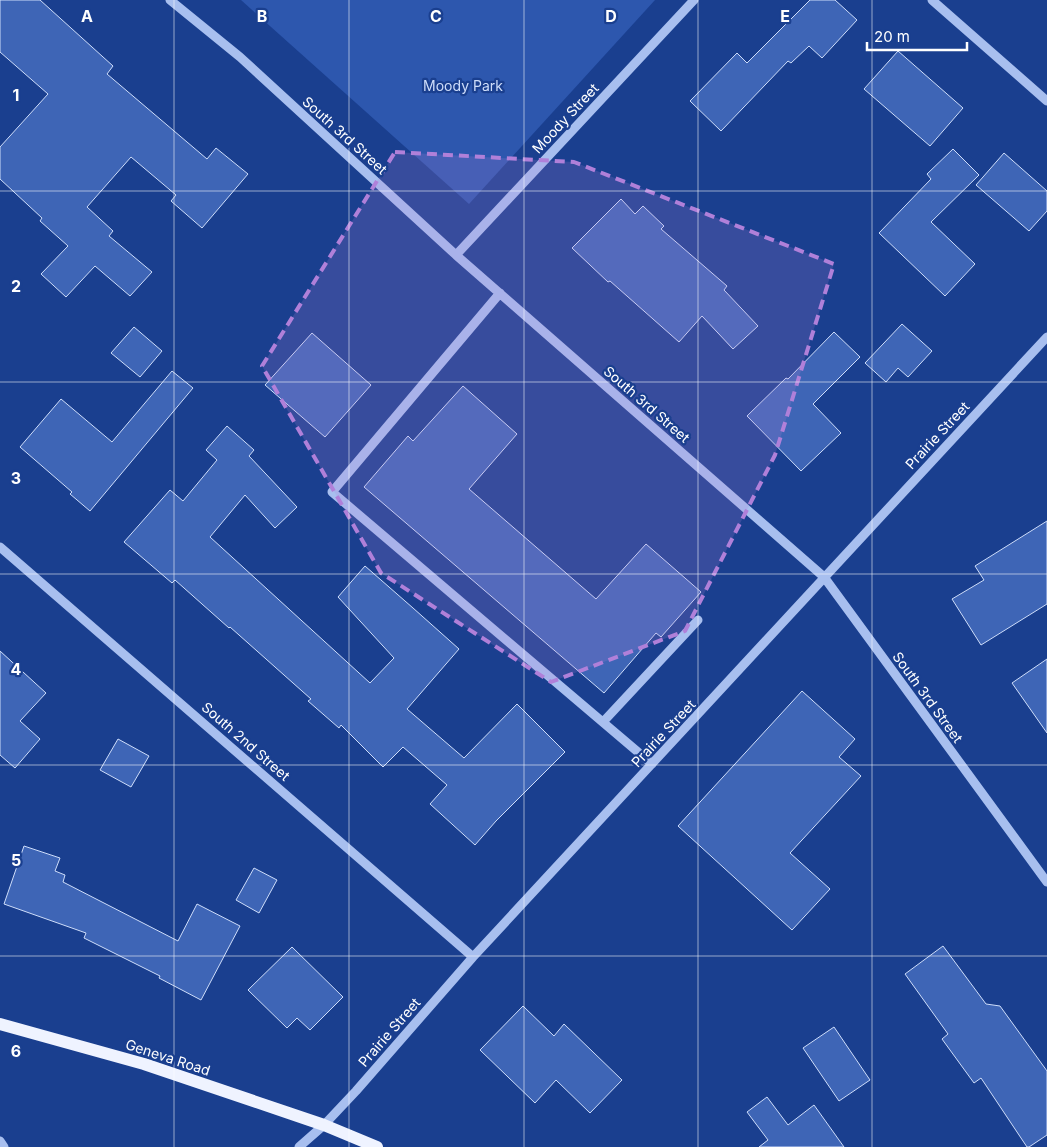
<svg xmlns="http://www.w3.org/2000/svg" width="1047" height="1147" font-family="Inter,sans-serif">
  <rect width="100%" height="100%" fill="#1a3f8f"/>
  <path fill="#2d57ae" d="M 241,0 L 655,0 L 469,204 Z"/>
  <path fill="#3e65b6" stroke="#ceddfa" d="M 0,0 L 40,0 L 113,66 L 107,74 L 207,159 L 216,148 L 248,174 L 202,228 L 171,201 L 176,195 L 131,157 L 87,207 L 113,231 L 109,236 L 152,272 L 130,296 L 95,266 L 66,297 L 41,274 L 68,246 L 40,221 L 42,218 L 0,179 L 0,147 L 48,94 L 0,52 Z
    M 810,0 L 835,0 L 857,20 L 822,58 L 809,46 L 791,63 L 788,61 L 721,131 L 690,101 L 737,53 L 747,63 Z
    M 898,51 L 963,108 L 930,146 L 864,89 Z
    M 953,149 L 979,175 L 931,222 L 975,264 L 945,296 L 879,233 L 931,179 L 927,174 Z
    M 1004,153 L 1047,191 L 1047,211 L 1029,231 L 976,185 Z
    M 621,199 L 635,214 L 643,206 L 664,226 L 661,229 L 727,286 L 724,290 L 758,326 L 733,349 L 702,316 L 679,342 L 610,281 L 608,282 L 572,248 Z
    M 902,324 L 932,351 L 908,377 L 898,368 L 886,382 L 865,363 Z
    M 134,327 L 162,351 L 140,377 L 111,353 Z
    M 834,332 L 860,357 L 813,404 L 841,433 L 801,471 L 747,416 L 786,378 L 788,379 Z
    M 312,333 L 371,385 L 325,437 L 265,385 Z
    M 172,371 L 193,388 L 90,511 L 70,494 L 72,492 L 20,447 L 61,399 L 112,442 Z
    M 463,386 L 517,434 L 469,489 L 596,599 L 646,544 L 701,592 L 661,637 L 656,633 L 604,693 L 364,487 L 408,436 L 413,441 Z
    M 227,426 L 254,450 L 249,456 L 297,507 L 275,528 L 245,495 L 210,537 L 370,683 L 394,658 L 338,597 L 365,566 L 413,608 L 459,649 L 407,709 L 464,758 L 517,704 L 565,752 L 496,821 L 475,845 L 430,804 L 447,785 L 403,747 L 383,767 L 341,725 L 339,728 L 308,701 L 311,699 L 230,627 L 229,628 L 175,580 L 172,583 L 124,542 L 170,490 L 183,501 L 217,460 L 206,450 Z
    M 1047,521 L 1047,604 L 981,645 L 952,599 L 984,580 L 975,566 Z
    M 0,651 L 46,693 L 20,721 L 40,739 L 15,768 L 0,755 Z
    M 1047,659 L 1047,733 L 1012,683 Z
    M 802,691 L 855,739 L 839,757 L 861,776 L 790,853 L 830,889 L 792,930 L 678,826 Z
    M 118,739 L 149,756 L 131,787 L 100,770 Z
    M 24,846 L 60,858 L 55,871 L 65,875 L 63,882 L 178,941 L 197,904 L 240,926 L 201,1000 L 159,978 L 160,976 L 84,938 L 86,933 L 4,904 Z
    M 254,868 L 277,880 L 259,913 L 236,900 Z
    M 943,946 L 986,1004 L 1000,1006 L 1047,1071 L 1047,1135 L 1029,1147 L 1027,1147 L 981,1078 L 974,1083 L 942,1039 L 948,1034 L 905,974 Z
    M 292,947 L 343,997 L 310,1030 L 297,1018 L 287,1028 L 248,990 Z
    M 523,1006 L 554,1036 L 564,1024 L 622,1080 L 590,1113 L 556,1080 L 535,1103 L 480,1050 Z
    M 834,1027 L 870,1080 L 839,1101 L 803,1048 Z
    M 767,1097 L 788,1125 L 814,1105 L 844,1147 L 759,1147 L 768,1140 L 747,1112 Z"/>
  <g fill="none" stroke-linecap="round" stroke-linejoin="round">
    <path stroke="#a8bfef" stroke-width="9" d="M 170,0 L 240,57 L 456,255 L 824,577 L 1047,882
      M 932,0 L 1047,101
      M 456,255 L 694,0
      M 500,293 L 332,492 L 652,764
      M 0,547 L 473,957
      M 603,722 L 698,620
      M 0,1141 L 4,1147
      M 299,1147 L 324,1125 L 356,1091 L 473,957 L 1047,337"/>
    <path stroke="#eff3ff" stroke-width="12" d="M 0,1024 L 144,1064 L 324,1125 L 377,1147"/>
  </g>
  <path fill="#b080d9" fill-opacity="0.2" stroke="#b080d9" stroke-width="4" stroke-dasharray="10 6" stroke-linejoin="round" d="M 395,152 L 574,162 L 834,264 L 775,455 L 685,631 L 551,682 L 381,573 L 262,366 Z"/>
  <path fill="none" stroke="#fff" stroke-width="1" stroke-opacity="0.55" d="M 174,0 L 174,1147M 349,0 L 349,1147M 524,0 L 524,1147M 698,0 L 698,1147M 872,0 L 872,1147M 0,191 L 1047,191M 0,382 L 1047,382M 0,574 L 1047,574M 0,765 L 1047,765M 0,956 L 1047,956"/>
  <g text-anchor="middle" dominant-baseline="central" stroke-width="4.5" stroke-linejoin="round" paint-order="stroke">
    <g font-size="14" fill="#ceddfa" stroke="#1a3f8f">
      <text x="463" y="85">Moody Park</text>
    </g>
    <g font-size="14" fill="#fff" stroke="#1a3f8f">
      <text transform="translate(565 118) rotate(-47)">Moody Street</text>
      <text transform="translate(345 135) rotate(42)">South 3rd Street</text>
      <text transform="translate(647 404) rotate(41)">South 3rd Street</text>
      <text transform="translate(937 435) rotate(-47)">Prairie Street</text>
      <text transform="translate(928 697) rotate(54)">South 3rd Street</text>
      <text transform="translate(663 733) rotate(-47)">Prairie Street</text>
      <text transform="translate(246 741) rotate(41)">South 2nd Street</text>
      <text transform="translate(389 1032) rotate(-49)">Prairie Street</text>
      <text transform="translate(168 1057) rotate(18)">Geneva Road</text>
    </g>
  </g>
  <g font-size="16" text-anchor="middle" font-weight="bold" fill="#fff" stroke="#1a3f8f" stroke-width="4.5" stroke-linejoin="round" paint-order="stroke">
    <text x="87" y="22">A</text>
    <text x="262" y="22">B</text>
    <text x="436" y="22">C</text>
    <text x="611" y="22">D</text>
    <text x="785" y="22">E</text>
    <text x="16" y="101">1</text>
    <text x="16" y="292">2</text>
    <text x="16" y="484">3</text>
    <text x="16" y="675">4</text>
    <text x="16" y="866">5</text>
    <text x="16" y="1057">6</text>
  </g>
  <path d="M867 42v8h100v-8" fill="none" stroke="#ffffff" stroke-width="2.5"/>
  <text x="874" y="42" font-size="15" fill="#ffffff" stroke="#1a3f8f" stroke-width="4" paint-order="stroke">20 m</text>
</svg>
